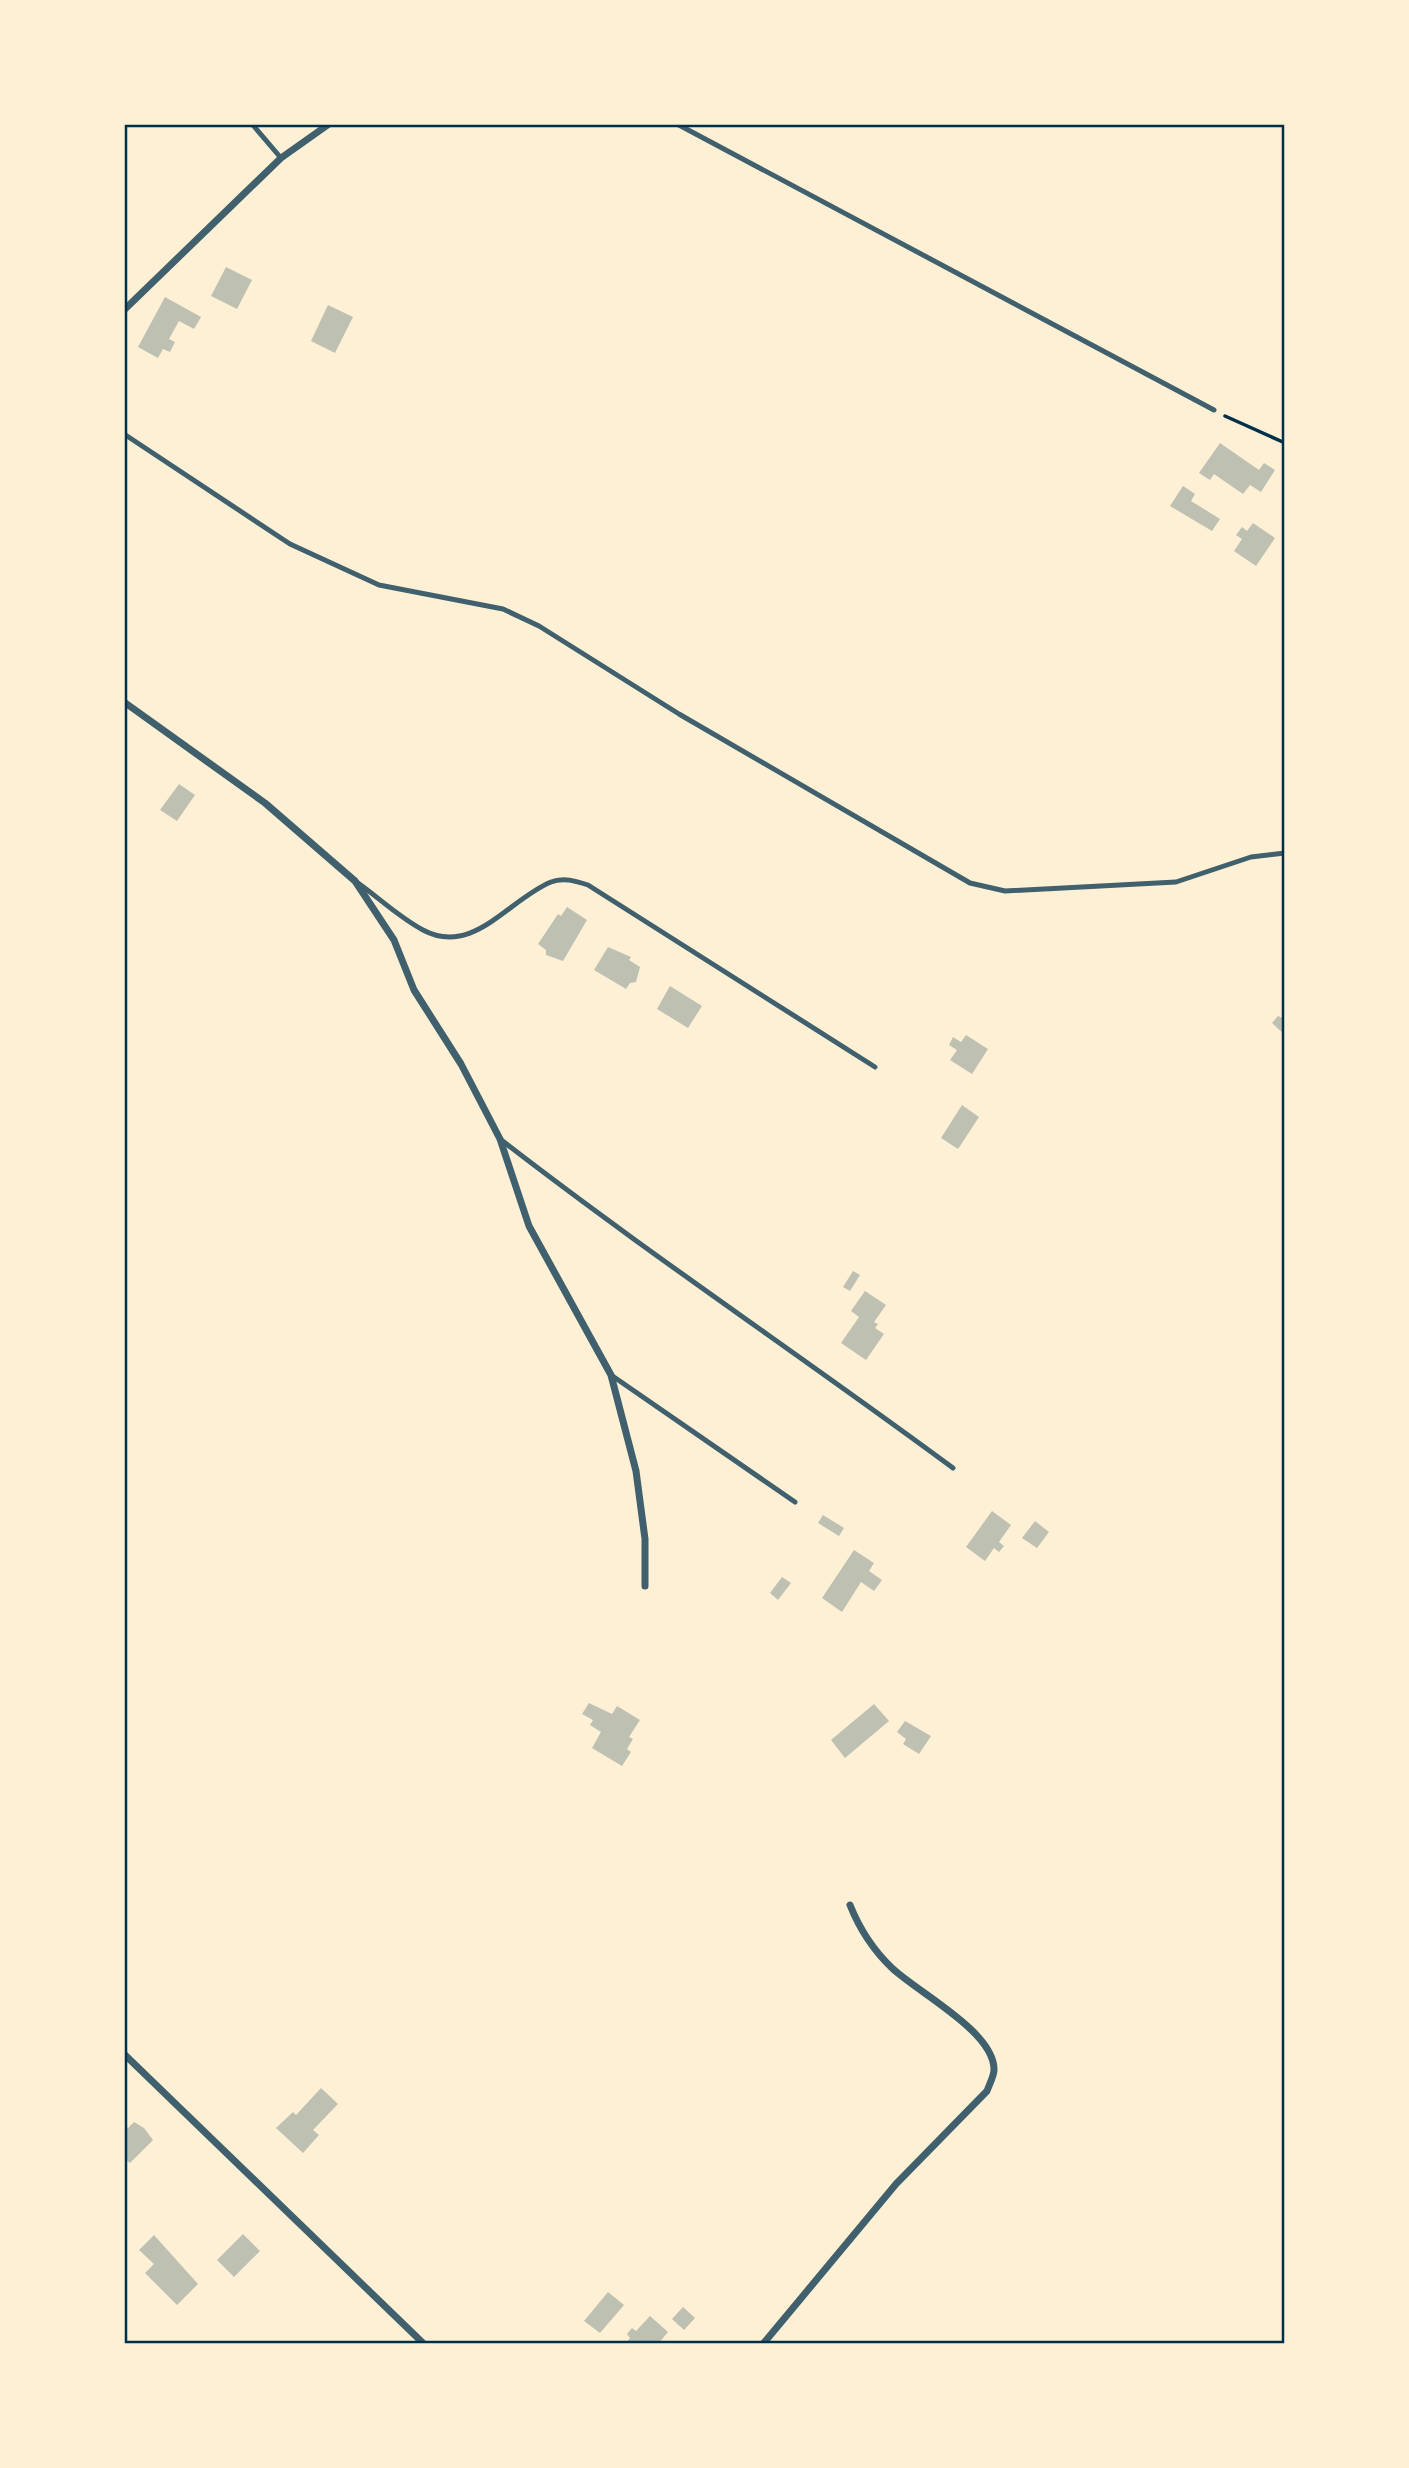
<svg xmlns="http://www.w3.org/2000/svg" width="1409" height="2468" font-family="'Open Sans',sans-serif">
  <rect width="100%" height="100%" fill="#fdf0d5"/>
  <path fill="#bec0b2" d="M 226,267 L 252,280 L 237,309 L 211,296 Z
    M 165,297 L 201,317 L 194,329 L 179,321 L 169,339 L 175,342 L 170,352 L 163,349 L 158,358 L 138,347 Z
    M 328,305 L 353,317 L 335,353 L 311,341 Z
    M 1220,443 L 1259,470 L 1264,463 L 1275,470 L 1261,492 L 1250,485 L 1243,494 L 1214,474 L 1210,480 L 1199,473 Z
    M 1183,486 L 1195,494 L 1191,501 L 1220,519 L 1212,531 L 1170,506 Z
    M 1253,523 L 1275,538 L 1256,566 L 1234,551 L 1242,539 L 1236,535 L 1242,527 L 1247,531 Z
    M 179,784 L 195,795 L 177,821 L 160,810 Z
    M 567,907 L 587,920 L 563,961 L 546,955 L 546,950 L 538,944 L 558,914 L 561,916 Z
    M 608,947 L 631,957 L 629,960 L 640,967 L 636,982 L 630,983 L 626,989 L 594,970 Z
    M 670,986 L 702,1006 L 688,1028 L 657,1009 Z
    M 1278,1016 L 1285,1019 L 1285,1035 L 1272,1023 Z
    M 966,1035 L 988,1049 L 972,1074 L 950,1060 L 957,1050 L 949,1045 L 953,1037 L 961,1042 Z
    M 962,1105 L 979,1117 L 958,1149 L 941,1138 Z
    M 853,1271 L 860,1275 L 850,1291 L 843,1287 Z
    M 865,1291 L 886,1305 L 874,1322 L 878,1324 L 875,1328 L 884,1334 L 866,1360 L 841,1343 L 859,1317 L 851,1311 Z
    M 992,1511 L 1011,1525 L 999,1542 L 1004,1546 L 999,1552 L 994,1548 L 985,1561 L 966,1547 Z
    M 823,1515 L 844,1528 L 839,1536 L 818,1523 Z
    M 1035,1521 L 1049,1532 L 1037,1548 L 1022,1538 Z
    M 854,1550 L 874,1563 L 869,1571 L 882,1580 L 874,1591 L 861,1582 L 842,1612 L 822,1598 Z
    M 782,1577 L 791,1583 L 778,1600 L 770,1593 Z
    M 589,1703 L 612,1714 L 617,1706 L 640,1720 L 629,1737 L 633,1739 L 627,1749 L 631,1752 L 622,1766 L 592,1748 L 601,1732 L 590,1725 L 593,1720 L 582,1714 Z
    M 874,1704 L 889,1721 L 845,1758 L 831,1740 Z
    M 905,1721 L 931,1736 L 919,1754 L 903,1744 L 906,1739 L 897,1732 Z
    M 321,2088 L 338,2104 L 313,2130 L 319,2135 L 303,2153 L 276,2128 L 293,2112 L 296,2115 Z
    M 134,2122 L 144,2128 L 153,2140 L 130,2163 L 124,2158 L 124,2124 L 128,2128 Z
    M 243,2234 L 260,2251 L 234,2277 L 217,2260 Z
    M 154,2235 L 198,2284 L 177,2305 L 145,2273 L 154,2264 L 139,2250 Z
    M 608,2292 L 624,2305 L 600,2333 L 584,2321 Z
    M 683,2307 L 695,2318 L 684,2330 L 672,2319 Z
    M 650,2316 L 668,2332 L 658,2344 L 625,2344 L 630,2338 L 627,2334 L 632,2328 L 636,2331 Z"/>
  <g fill="none" stroke-linecap="round" stroke-linejoin="round">
    <path stroke="#003049" stroke-width="3.5" d="M 1225,416 L 1285,443"/>
    <path stroke="#3f606c" stroke-width="5" d="M 252,124 L 281,158
      M 677,124 L 1214,410
      M 124,434 L 290,544 L 379,585 L 503,609 L 539,626 L 679,714 L 970,883 L 1005,891 L 1176,882 L 1251,857 L 1285,853
      M 358,883 C 379,898 400,918 423,930 C 473,957 509,899 551,882 C 563,877 576,881 588,885 L 875,1067
      M 500,1139 C 647,1253 803,1357 953,1468
      M 611,1375 L 795,1502"/>
    <path stroke="#3f606c" stroke-width="7" d="M 124,310 L 281,158 L 329,124
      M 124,702 L 265,803 L 355,881 L 394,940 L 414,990 L 461,1064 L 500,1139 L 529,1226 L 611,1375 L 636,1471 L 645,1539 L 645,1586
      M 124,2054 L 424,2344
      M 763,2344 L 896,2184 L 987,2091 C 989,2085 994,2076 994,2070 C 995,2032 917,1992 892,1968 C 872,1949 860,1930 850,1905"/>
  </g>
  <rect width="1409" height="2468" fill="none" stroke="#fdf0d5" stroke-width="252"/>
  <rect x="126" y="126" width="1157" height="2216" fill="none" stroke="#003049" stroke-width="2.5"/>
</svg>
